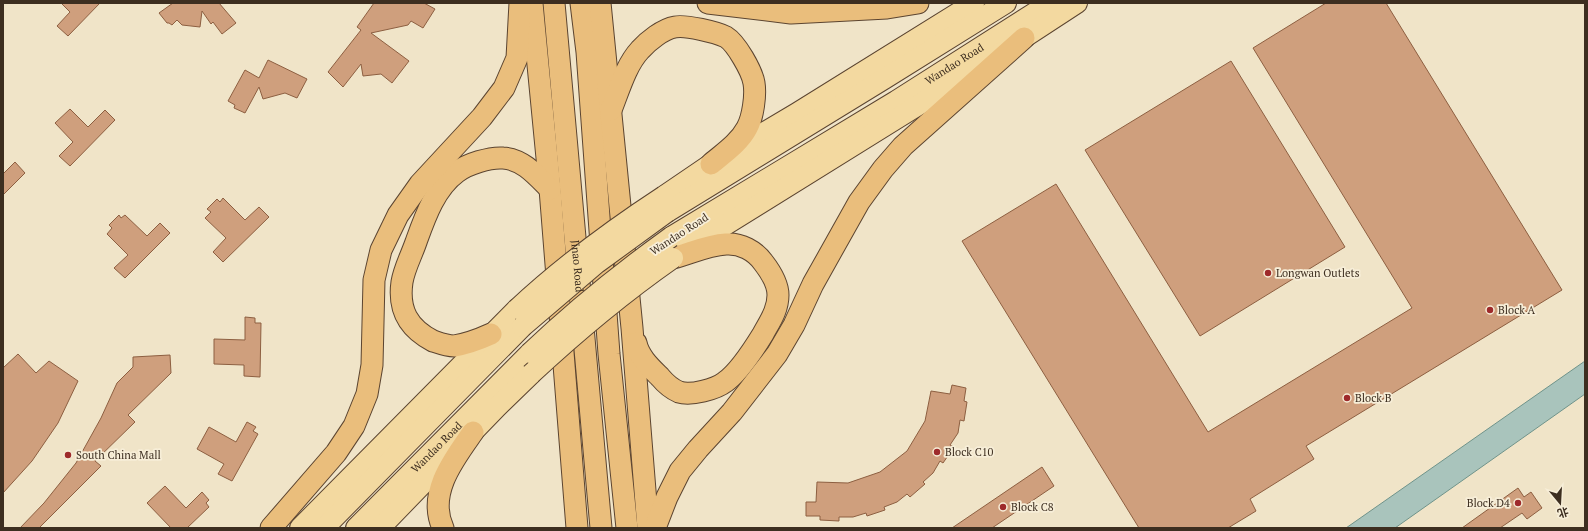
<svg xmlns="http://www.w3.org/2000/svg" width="1588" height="531" font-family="'PT Serif','Noto Sans SC',serif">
  <rect width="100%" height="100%" fill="#f0e4c8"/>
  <path fill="#a9c4bc" stroke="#6f938a" d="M 1585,361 L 1585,394 L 1395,528 L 1346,528 Z"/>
  <path fill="#cf9f7d" stroke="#8d5f41" d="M 61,3 L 100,3 L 68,36 L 57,26 L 70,12 Z
    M 173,3 L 219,3 L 236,23 L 222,34 L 213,22 L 211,24 L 202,11 L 200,27 L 182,25 L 177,20 L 172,25 L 169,23 L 167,23 L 159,13 Z
    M 374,3 L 424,3 L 435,9 L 423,28 L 411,21 L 408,25 L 371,33 L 409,61 L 392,83 L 381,74 L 363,76 L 361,64 L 343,87 L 328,72 L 361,30 L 357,27 Z
    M 1326,3 L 1386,3 L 1562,290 L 1306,446 L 1314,459 L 1250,499 L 1256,511 L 1228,528 L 1139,528 L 962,241 L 1056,184 L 1208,432 L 1412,308 L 1253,48 Z
    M 268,60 L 307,79 L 297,98 L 285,93 L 263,99 L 259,87 L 245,113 L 234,108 L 235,105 L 228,101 L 245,70 L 259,78 Z
    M 1231,61 L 1345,247 L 1200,336 L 1085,150 Z
    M 70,109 L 88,127 L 105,110 L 115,120 L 70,166 L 59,156 L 73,142 L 55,123 Z
    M 15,162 L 25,173 L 3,195 L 3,174 Z
    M 223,198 L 245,220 L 259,207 L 269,217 L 223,262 L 213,252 L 226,238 L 205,218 L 211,212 L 207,209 L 217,199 L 220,202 Z
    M 119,215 L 121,218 L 125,215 L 147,236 L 160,223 L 170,233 L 125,278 L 114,268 L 128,255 L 107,234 L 112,228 L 109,225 Z
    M 245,317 L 255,318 L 255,323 L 261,323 L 260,377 L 244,376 L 244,365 L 214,364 L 214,339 L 245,340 Z
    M 18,354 L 36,373 L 49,361 L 78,381 L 58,423 L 32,461 L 3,493 L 3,368 Z
    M 170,355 L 171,373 L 128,415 L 135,422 L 95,461 L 101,466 L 39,528 L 20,528 L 44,503 L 76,463 L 101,418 L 117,383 L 133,367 L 133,357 Z
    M 952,385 L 966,388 L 964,401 L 967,402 L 964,421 L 960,420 L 958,433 L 950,445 L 954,447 L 943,463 L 940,461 L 933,473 L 923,482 L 925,484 L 910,497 L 907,494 L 897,502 L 884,507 L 885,510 L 867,516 L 866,513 L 853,517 L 839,517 L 839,521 L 820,520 L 820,516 L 806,516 L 806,502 L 816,502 L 817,482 L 848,483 L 880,472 L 907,451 L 925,421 L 931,391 L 950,394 Z
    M 247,422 L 256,427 L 253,431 L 258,434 L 232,481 L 218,474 L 224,464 L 197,449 L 209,427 L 236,442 Z
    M 1042,467 L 1054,486 L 992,528 L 952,528 Z
    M 165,486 L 186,508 L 202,492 L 209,500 L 206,503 L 209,507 L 187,528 L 171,528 L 147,503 Z
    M 1518,488 L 1524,497 L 1531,492 L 1542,508 L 1527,519 L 1522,513 L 1500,528 L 1462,528 Z"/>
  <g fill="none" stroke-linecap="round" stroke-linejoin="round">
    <defs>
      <g id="primary">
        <path d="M 664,196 L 711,164 L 797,113 L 974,3"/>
        <path d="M 667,212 L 884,79 L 1006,3"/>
        <path id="s1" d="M 671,237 L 896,101 L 1050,3"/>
        <path d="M 685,250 L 970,73 L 1077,3"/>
        <path d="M 300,528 L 517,309"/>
        <path d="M 324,528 L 522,327"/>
        <path id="s2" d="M 356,528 L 530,353"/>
        <path d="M 380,528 L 497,407 L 531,374"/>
      </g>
      <g id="trunk">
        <path d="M 532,3 L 550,189 L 577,528"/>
        <path id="s3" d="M 554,3 L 601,528"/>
        <path d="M 581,3 L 587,52 L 609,354 L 627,528"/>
        <path d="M 600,3 L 632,328 L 648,528"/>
        <path d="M 708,3 L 791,13 L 887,8 L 918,3"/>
        <path d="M 611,110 C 619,90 626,65 640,50 C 648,41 663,29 675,27 C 686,25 716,32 726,37 C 736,43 752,71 754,83 C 756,95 753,117 747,128 C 739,143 724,153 711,164"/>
        <path d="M 491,334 C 480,339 467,344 454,346 C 447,346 439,343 433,341 C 408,328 398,310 402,282 C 404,269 412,254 416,242 C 425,217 435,188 457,172 C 467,164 490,157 503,158 C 523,159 537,176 550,189"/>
        <path d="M 636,343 C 639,357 650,367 660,377 C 665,383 672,389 679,392 C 691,396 716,389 725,382 C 738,373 755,347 763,334 C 770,321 778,310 778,295 C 778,283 770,271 763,262 C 755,251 741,243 726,244 C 708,245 691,253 673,258"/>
        <path d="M 271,528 L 336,453 L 354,426 L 367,394 L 372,365 L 374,280 L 381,250 L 398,215 L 420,184 L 482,117 L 504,88 L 517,58 L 520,3"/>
        <path d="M 443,528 C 427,493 454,459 473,432"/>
        <path d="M 655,528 L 667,497 L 680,471 L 698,449 L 732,412 L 777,354 L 794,325 L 813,284 L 859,202 L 883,169 L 903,146 L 1024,38"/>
      </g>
    </defs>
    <use href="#primary" stroke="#5b4430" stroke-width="22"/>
    <use href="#trunk" stroke="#5b4430" stroke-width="23"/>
    <use href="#primary" stroke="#f3d9a0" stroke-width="20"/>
    <use href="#trunk" stroke="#eabe7c" stroke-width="21"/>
    <defs>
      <path id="primary-bridge" d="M 517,309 C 562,267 612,230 664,196
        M 522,327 L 597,263 L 667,212
        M 530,353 C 574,311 621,273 671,237
        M 531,374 C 576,332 623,293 673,258"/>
    </defs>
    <use href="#primary-bridge" stroke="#5b4430" stroke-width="22" stroke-linecap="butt"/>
    <use href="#primary-bridge" stroke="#f3d9a0" stroke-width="20"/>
  </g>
  <g fill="#9e2a2b" stroke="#f7eed8" stroke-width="1.5">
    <circle cx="1268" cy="273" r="4"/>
    <circle cx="1490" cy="310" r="4"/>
    <circle cx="1347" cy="398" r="4"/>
    <circle cx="937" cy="452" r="4"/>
    <circle cx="68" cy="455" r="4"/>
    <circle cx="1518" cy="503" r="4"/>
    <circle cx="1003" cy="507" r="4"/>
  </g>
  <g text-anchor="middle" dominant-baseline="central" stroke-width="3.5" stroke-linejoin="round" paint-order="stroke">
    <g font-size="11" fill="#3d2e20" stroke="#f7eed8">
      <text stroke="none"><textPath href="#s1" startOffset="332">Wandao Road</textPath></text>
      <text transform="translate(679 234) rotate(-33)">Wandao Road</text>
      <text stroke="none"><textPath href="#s3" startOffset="264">Jinao Road</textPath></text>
      <text stroke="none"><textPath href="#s2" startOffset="114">Wandao Road</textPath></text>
    </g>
    <g font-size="11" fill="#3d2e20" stroke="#f7eed8" text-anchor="start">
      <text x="1276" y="273">Longwan Outlets</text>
      <text x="1498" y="310">Block A</text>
      <text x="1355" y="398">Block B</text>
      <text x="945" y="452">Block C10</text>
      <text x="76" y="455">South China Mall</text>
      <text x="1510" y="503" text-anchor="end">Block D4</text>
      <text x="1011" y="507">Block C8</text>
    </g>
  </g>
  <rect width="1588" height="531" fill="none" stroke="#3d2e20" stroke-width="8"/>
  <g transform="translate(1560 503) rotate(162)" stroke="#f7eed8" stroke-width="3" paint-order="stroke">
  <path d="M0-3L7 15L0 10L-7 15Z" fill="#3d2e20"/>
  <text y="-6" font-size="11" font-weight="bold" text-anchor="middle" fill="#3d2e20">北</text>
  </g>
</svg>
